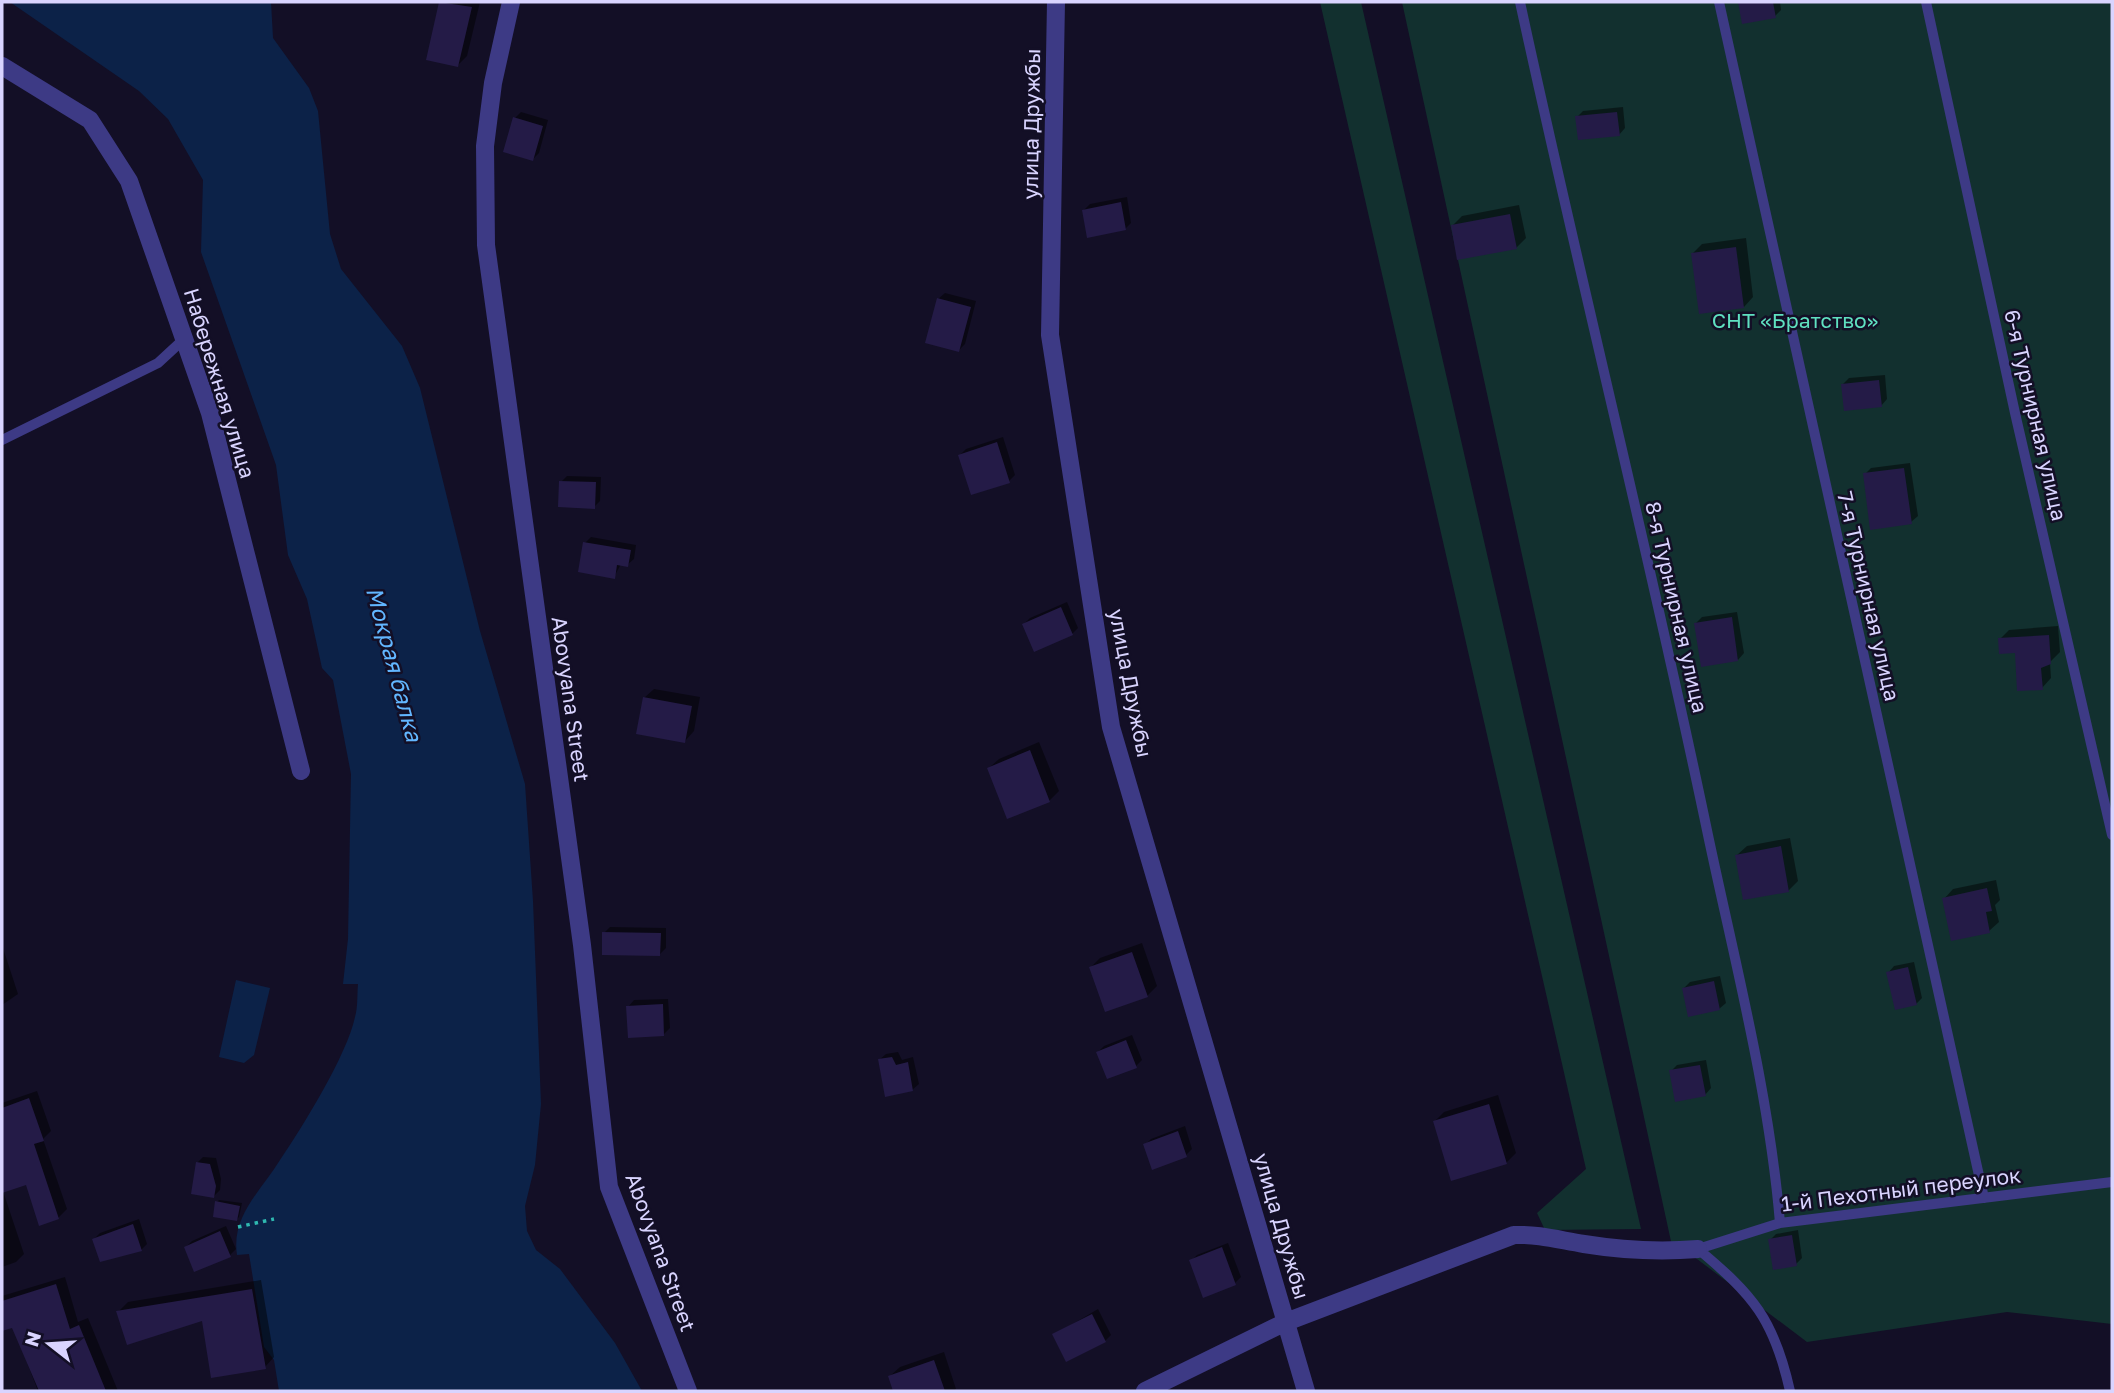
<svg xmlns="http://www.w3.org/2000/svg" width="2114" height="1393" font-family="'Golos Text',sans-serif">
  <rect width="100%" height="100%" fill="#130f26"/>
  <path fill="#12302f" d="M 1320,2 L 1361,2 L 1641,1229 L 1545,1230 L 1537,1213 L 1586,1169 Z
    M 1402,2 L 2112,2 L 2112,1324 L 2007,1312 L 1807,1342 L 1697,1259 L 1672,1246 Z"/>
  <path fill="#0c2248" d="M 10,2 L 271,2 L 273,38 L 309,88 L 318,111 L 330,234 L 341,269 L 402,346 L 420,388 L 480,631 L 525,784 L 533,901 L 541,1104 L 535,1165 L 525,1206 L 527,1231 L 536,1250 L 560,1269 L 615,1343 L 642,1391 L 279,1391 L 274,1360 L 264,1347 L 249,1254 L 237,1255 C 231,1216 261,1191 280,1160 C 303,1126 347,1055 355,1017 C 358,1007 357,995 358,984 L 343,984 L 348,939 L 351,774 L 333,680 L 322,668 L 307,599 L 288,555 L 276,465 L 201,252 L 203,180 L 168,119 L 139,91 Z
    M 236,980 L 270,988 L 254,1055 L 244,1063 L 219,1057 Z"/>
  <path fill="#0007" d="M 441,2 L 480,2 L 467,56 L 458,65 L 428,58 Z
    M 1740,2 L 1780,2 L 1781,10 L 1775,16 L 1743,22 Z
    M 1623,107 L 1625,128 L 1619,135 L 1577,117 L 1583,111 Z
    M 521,112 L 548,120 L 539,153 L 533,159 L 515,118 Z
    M 1127,197 L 1131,223 L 1125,229 L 1084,210 L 1090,204 Z
    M 1519,205 L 1526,238 L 1516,248 L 1453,225 L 1462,216 Z
    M 1746,238 L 1753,297 L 1744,307 L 1692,254 L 1702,244 Z
    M 945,293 L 976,301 L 965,344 L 959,350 L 938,299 Z
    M 1885,375 L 1887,399 L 1881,406 L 1843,384 L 1849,378 Z
    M 1003,437 L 1015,475 L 1009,481 L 960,455 L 966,449 Z
    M 1910,463 L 1918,516 L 1911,522 L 1865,474 L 1871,468 Z
    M 567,476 L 601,477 L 600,501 L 594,507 L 561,482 Z
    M 591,537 L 636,545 L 634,559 L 627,565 L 621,564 L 614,577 L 585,543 Z
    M 1067,602 L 1078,628 L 1072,634 L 1024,624 L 1030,618 Z
    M 1737,612 L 1744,653 L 1738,660 L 1696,623 L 1702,617 Z
    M 2058,626 L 2060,652 L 2050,662 L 2051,678 L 2042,688 L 2017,651 L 2000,639 L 2009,630 Z
    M 654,689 L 700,697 L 694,731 L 685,741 L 644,698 Z
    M 1039,742 L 1059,791 L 1049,801 L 989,768 L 999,759 Z
    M 1790,838 L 1798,881 L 1788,891 L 1737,855 L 1747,846 Z
    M 1996,880 L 2000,900 L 1995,905 L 1999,922 L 1989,931 L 1944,899 L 1953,889 Z
    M 610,927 L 666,928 L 666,948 L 660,954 L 604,933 Z
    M 1142,943 L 1157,986 L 1147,996 L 1091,967 L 1100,958 Z
    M 2,945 L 18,994 L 2,1005 Z
    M 1914,962 L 1922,998 L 1916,1004 L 1888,973 L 1894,966 Z
    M 1720,976 L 1726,1003 L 1719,1009 L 1684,988 L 1690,982 Z
    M 668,999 L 670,1028 L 664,1034 L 628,1007 L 634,1000 Z
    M 1132,1035 L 1142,1060 L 1136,1066 L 1098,1052 L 1104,1046 Z
    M 898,1052 L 902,1060 L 913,1057 L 919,1084 L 912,1090 L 879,1060 L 886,1054 Z
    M 1706,1060 L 1711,1088 L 1705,1095 L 1671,1071 L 1677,1065 Z
    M 37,1091 L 51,1131 L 43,1139 L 67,1209 L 58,1218 L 27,1183 L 3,1191 L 24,1254 L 16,1262 L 2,1267 L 2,1103 Z
    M 1498,1095 L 1516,1153 L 1506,1163 L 1435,1121 L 1444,1112 Z
    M 1185,1126 L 1192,1149 L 1186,1155 L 1145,1145 L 1151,1139 Z
    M 203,1157 L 216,1158 L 221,1179 L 220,1190 L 214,1196 L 197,1163 Z
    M 219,1200 L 242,1203 L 239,1217 L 237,1219 L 217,1202 Z
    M 139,1219 L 147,1244 L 141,1250 L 94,1239 L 100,1233 Z
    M 226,1226 L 236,1249 L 230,1255 L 186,1247 L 192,1241 Z
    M 1798,1230 L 1802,1258 L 1796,1264 L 1770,1240 L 1776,1234 Z
    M 1228,1243 L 1241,1277 L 1235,1283 L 1191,1261 L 1197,1255 Z
    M 65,1277 L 78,1322 L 88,1318 L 118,1391 L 38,1391 L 13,1326 L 2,1329 L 2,1296 Z
    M 261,1280 L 274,1357 L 265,1367 L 203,1319 L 118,1312 L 128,1302 Z
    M 1098,1309 L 1111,1335 L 1105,1341 L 1054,1335 Z
    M 944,1352 L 956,1389 L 953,1391 L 895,1391 L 890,1376 L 900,1367 Z"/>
  <path fill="#241b47" d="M 439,2 L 472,7 L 458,67 L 426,60 Z
    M 1738,2 L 1773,2 L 1776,18 L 1742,24 Z
    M 1617,112 L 1620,136 L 1578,140 L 1575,116 Z
    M 513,117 L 543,126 L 533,161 L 503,152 Z
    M 1121,202 L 1126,230 L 1087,238 L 1082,210 Z
    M 1510,214 L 1517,249 L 1457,260 L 1451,225 Z
    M 1736,247 L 1744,308 L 1699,314 L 1691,253 Z
    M 937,298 L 971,307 L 959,352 L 925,343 Z
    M 1879,380 L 1882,407 L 1844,411 L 1841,384 Z
    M 997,442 L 1010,483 L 971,495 L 958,455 Z
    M 1904,468 L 1912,524 L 1870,530 L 1863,473 Z
    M 559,481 L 596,482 L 595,509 L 558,507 Z
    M 583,542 L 631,550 L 628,567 L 617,565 L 615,579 L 578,572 Z
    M 1061,607 L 1073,635 L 1034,652 L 1022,624 Z
    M 1732,617 L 1738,661 L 1701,667 L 1694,623 Z
    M 2049,635 L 2051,664 L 2041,668 L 2043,690 L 2017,691 L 2015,653 L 1999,654 L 1998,638 Z
    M 643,697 L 692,706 L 685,743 L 636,734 Z
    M 1030,750 L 1050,802 L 1007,819 L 987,768 Z
    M 1781,846 L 1789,892 L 1743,900 L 1735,855 Z
    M 1987,888 L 1992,911 L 1986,912 L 1990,933 L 1951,941 L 1942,898 Z
    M 602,932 L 661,933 L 660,956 L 602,955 Z
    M 1132,952 L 1148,997 L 1105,1012 L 1089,967 Z
    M 1908,967 L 1917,1005 L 1895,1010 L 1886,972 Z
    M 1714,981 L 1720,1010 L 1688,1017 L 1682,988 Z
    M 663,1004 L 664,1036 L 628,1038 L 626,1006 Z
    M 1126,1040 L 1137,1068 L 1107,1079 L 1096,1052 Z
    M 892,1057 L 896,1065 L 908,1062 L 913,1091 L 885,1097 L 878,1059 Z
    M 1700,1065 L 1706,1096 L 1675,1102 L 1669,1070 Z
    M 29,1098 L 44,1141 L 34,1144 L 59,1219 L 39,1226 L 26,1185 L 2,1193 L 2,1108 Z
    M 1489,1104 L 1507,1164 L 1451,1181 L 1433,1121 Z
    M 1178,1131 L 1187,1157 L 1152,1170 L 1143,1144 Z
    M 196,1162 L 210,1164 L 216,1186 L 214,1198 L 191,1194 Z
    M 215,1201 L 240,1206 L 237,1221 L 213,1217 Z
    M 133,1224 L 142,1251 L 100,1262 L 92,1239 Z
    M 220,1231 L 231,1257 L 194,1272 L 184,1247 Z
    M 1792,1235 L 1797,1266 L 1773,1270 L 1768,1239 Z
    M 1222,1247 L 1236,1285 L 1203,1298 L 1189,1260 Z
    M 56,1284 L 70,1329 L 79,1325 L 106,1391 L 39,1391 L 12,1328 L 2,1331 L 2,1301 Z
    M 252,1289 L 266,1369 L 211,1378 L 202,1321 L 127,1345 L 116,1311 Z
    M 1092,1314 L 1106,1342 L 1066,1362 L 1052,1334 Z
    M 934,1360 L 945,1391 L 893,1391 L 888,1376 Z"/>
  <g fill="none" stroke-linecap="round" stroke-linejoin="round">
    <path stroke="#2fb8b0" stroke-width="3.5" stroke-dasharray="3.5 5" stroke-linecap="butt" d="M 238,1227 L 274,1219"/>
    <path stroke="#3d3a85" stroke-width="10" d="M 1520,2 C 1580,280 1650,556 1708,835 C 1735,963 1769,1092 1780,1223
      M 1719,2 L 1984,1198
      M 1926,2 L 2015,413 L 2112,835
      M 2,440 L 158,363 L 184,339
      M 1698,1249 L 1780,1223 L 2112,1182
      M 1698,1249 C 1753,1295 1774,1319 1790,1391"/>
    <path stroke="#3d3a85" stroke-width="18" d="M 511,2 L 493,83 L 485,146 L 486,245 L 582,945 L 609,1187 L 688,1391
      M 1056,2 L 1050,335 L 1111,727 L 1306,1391
      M 2,66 L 90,120 L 129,181 L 210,413 L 301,771
      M 1145,1391 L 1286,1322 L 1514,1235 C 1539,1234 1559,1240 1584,1244 C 1621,1250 1660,1252 1698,1249"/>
  </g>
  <g text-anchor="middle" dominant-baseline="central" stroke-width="5" stroke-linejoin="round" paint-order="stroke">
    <g font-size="21" fill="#d9d4ff" stroke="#130f26">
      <text transform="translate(1031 124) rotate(-89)">улица Дружбы</text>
      <text transform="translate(220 383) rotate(73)">Набережная улица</text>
      <text transform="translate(2036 415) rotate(77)">6-я Турнирная улица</text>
      <text transform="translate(1869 596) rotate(77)">7-я Турнирная улица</text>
      <text transform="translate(1677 607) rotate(77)">8-я Турнирная улица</text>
      <text transform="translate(1131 683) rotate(79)">улица Дружбы</text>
      <text transform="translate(571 699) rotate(82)">Abovyana Street</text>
      <text transform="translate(1901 1189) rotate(-7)">1-й Пехотный переулок</text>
      <text transform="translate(1282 1226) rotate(74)">улица Дружбы</text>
      <text transform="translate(661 1252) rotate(70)">Abovyana Street</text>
    </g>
    <g font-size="21" fill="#5fe0c0" stroke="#130f26">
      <text x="1795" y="320">СНТ «Братство»</text>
    </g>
    <g font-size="23" font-style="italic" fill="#62b6ff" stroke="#130f26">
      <text transform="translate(395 664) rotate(75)">Мокрая балка</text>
    </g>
  </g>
  <rect width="2114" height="1393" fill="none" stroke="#d9d4ff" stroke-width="7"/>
  <g transform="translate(49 1344) rotate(287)" stroke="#130f26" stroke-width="5" paint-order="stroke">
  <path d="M0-5L12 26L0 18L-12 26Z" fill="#d9d4ff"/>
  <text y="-10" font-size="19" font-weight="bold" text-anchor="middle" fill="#d9d4ff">N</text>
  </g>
</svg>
